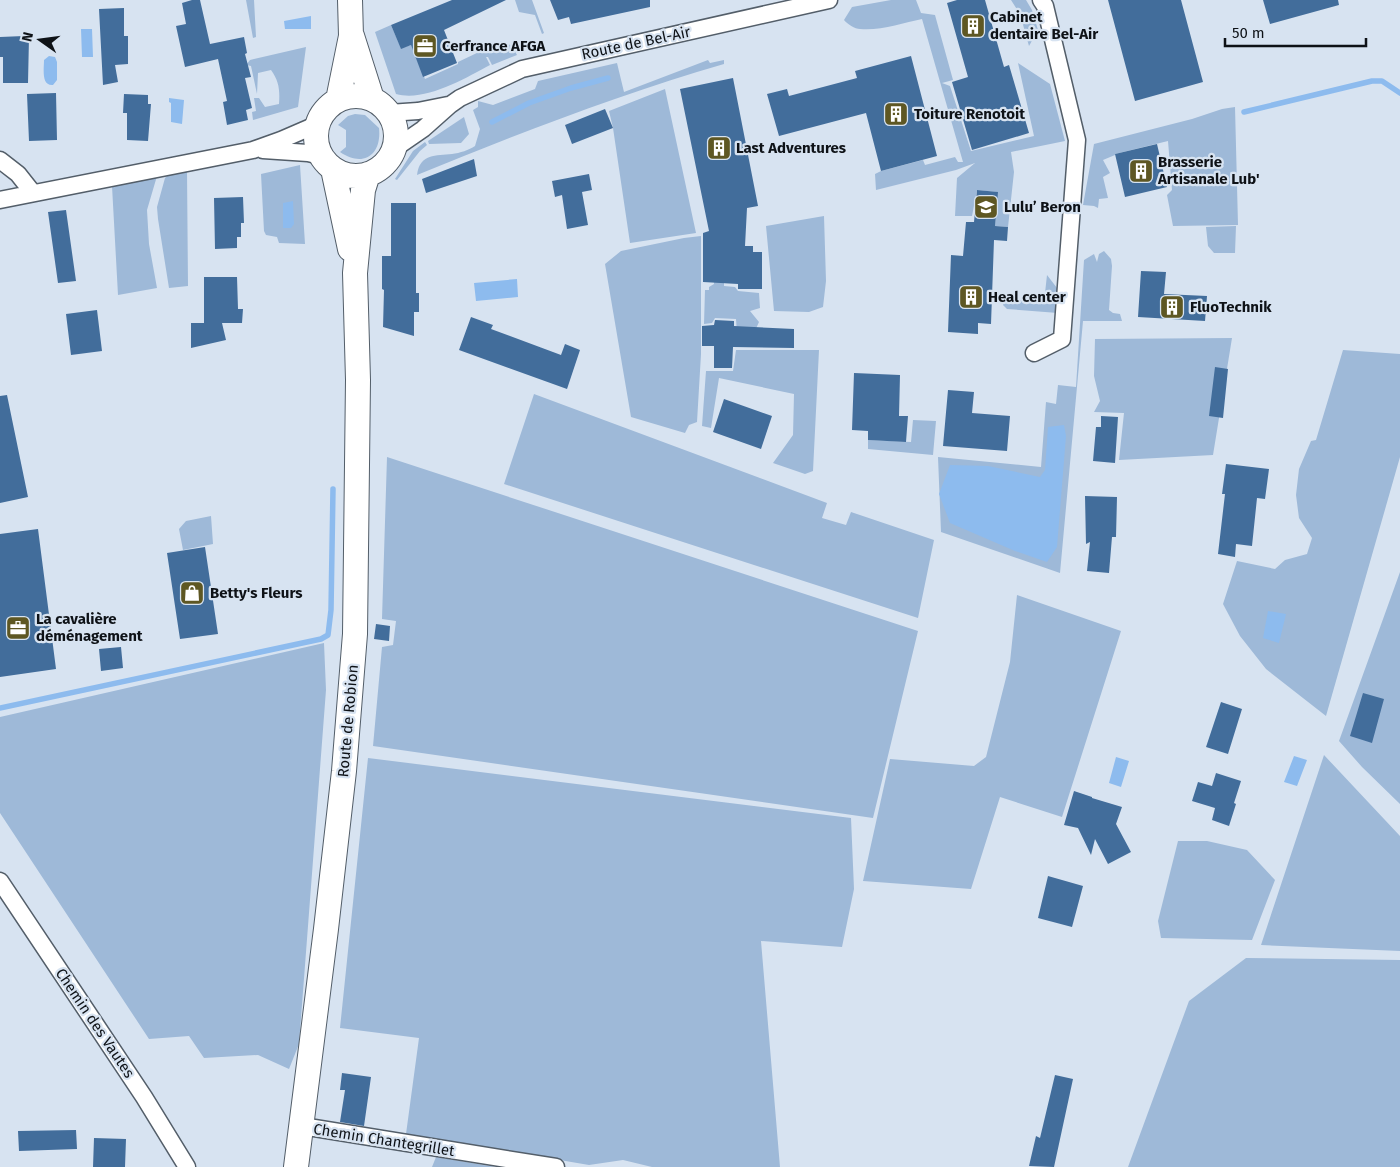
<svg xmlns="http://www.w3.org/2000/svg" width="1400" height="1167" font-family="'Fira Sans',sans-serif">
  <rect width="100%" height="100%" fill="#d7e3f1"/>
  <path fill="#9eb9d8" d="M 246,0 L 254,0 L 256,37 L 253,38 Z
    M 515,0 L 532,0 L 544,33 L 542,34 L 535,15 L 519,12 Z
    M 891,0 L 916,0 L 921,13 L 935,15 L 953,80 L 942,83 L 950,86 L 971,151 L 1034,136 L 1018,63 L 1050,84 L 1065,141 L 1011,152 L 1014,172 L 1008,227 L 995,226 L 997,192 L 977,190 L 972,216 L 955,216 L 957,178 L 975,163 L 956,170 L 876,190 L 875,174 L 881,171 L 923,160 L 925,165 L 955,157 L 958,162 L 963,162 L 922,19 C 903,23 880,31 860,29 C 855,29 847,24 844,20 L 852,7 Z
    M 1011,0 L 1026,0 L 1032,10 L 1038,30 L 1029,46 L 1020,14 Z
    M 391,25 L 401,48 L 411,45 L 425,79 L 458,64 L 458,62 L 502,41 L 512,46 L 517,55 L 492,65 L 488,57 L 486,57 L 490,65 C 464,79 425,102 396,94 L 375,32 Z
    M 306,47 L 298,107 L 253,120 L 252,112 L 256,111 L 254,98 L 259,98 L 265,107 L 279,104 C 280,90 279,81 271,70 L 258,73 L 257,94 L 251,66 L 246,65 L 250,60 Z
    M 708,60 L 710,63 L 724,60 L 724,64 C 621,94 517,134 417,175 C 420,153 436,156 452,154 C 460,153 469,150 475,146 L 480,129 L 473,110 L 478,107 L 478,101 L 493,105 L 535,89 L 538,81 L 617,63 L 624,92 Z
    M 665,89 L 696,233 L 630,243 L 613,128 L 609,111 Z
    M 1235,107 L 1238,225 L 1173,226 L 1167,195 L 1172,190 L 1168,141 L 1115,154 L 1115,155 L 1103,160 L 1110,173 L 1103,177 L 1108,198 L 1099,199 L 1098,208 L 1094,206 L 1083,205 L 1094,144 L 1192,119 L 1222,109 Z
    M 355,114 L 365,115 L 379,128 C 382,155 363,168 340,152 L 346,147 L 346,130 L 338,125 L 348,116 Z
    M 464,117 L 469,134 L 461,143 L 429,144 L 428,141 Z
    M 425,142 L 427,145 L 420,151 L 397,180 L 395,179 L 413,151 Z
    M 300,165 L 305,244 L 279,243 L 277,237 L 266,235 L 264,231 L 261,174 Z
    M 187,171 L 188,286 L 169,288 L 158,219 L 157,207 L 165,178 L 169,174 Z
    M 157,176 L 147,210 L 149,244 L 157,288 L 118,295 L 112,186 Z
    M 824,216 L 826,281 L 823,307 L 809,312 L 774,311 L 766,226 Z
    M 1236,226 L 1235,253 L 1214,253 L 1208,246 L 1206,227 Z
    M 701,236 L 701,354 L 697,422 L 689,425 L 685,433 L 631,417 L 605,264 L 621,251 L 684,238 Z
    M 1104,251 L 1111,259 L 1112,266 L 1109,310 L 1113,313 L 1120,314 L 1122,321 L 1083,321 L 1060,573 L 941,532 L 938,457 L 1041,467 L 1046,402 L 1056,404 L 1058,385 L 1076,387 L 1084,260 L 1094,254 L 1097,262 L 1099,254 Z
    M 713,261 L 724,262 L 724,286 L 735,287 L 738,291 L 759,293 L 760,308 L 750,311 L 759,322 L 753,335 L 737,334 L 736,319 L 715,318 L 712,323 L 704,324 L 705,290 L 709,290 L 709,287 L 714,284 Z
    M 1047,275 L 1057,288 L 1058,313 L 1007,309 L 1003,305 L 1004,299 L 1054,302 L 1054,293 L 1045,293 Z
    M 1232,338 L 1213,455 L 1119,460 L 1124,413 L 1094,412 L 1100,401 L 1094,376 L 1095,339 Z
    M 736,350 L 819,350 L 813,471 L 805,474 L 773,463 L 793,435 L 794,394 L 719,378 L 711,428 L 702,426 L 706,371 L 733,371 Z
    M 1343,350 L 1400,354 L 1400,457 L 1326,716 L 1266,669 L 1240,636 L 1223,604 L 1237,561 L 1275,569 L 1285,560 L 1307,554 L 1312,538 L 1299,518 L 1296,495 L 1299,469 L 1311,441 L 1316,440 Z
    M 534,394 L 827,503 L 822,518 L 846,525 L 851,512 L 934,540 L 918,618 L 504,484 Z
    M 913,420 L 936,421 L 933,455 L 868,449 L 868,440 L 911,442 Z
    M 387,457 L 918,631 L 873,818 L 373,746 L 382,647 L 393,645 L 396,621 L 382,619 Z
    M 211,516 L 213,544 L 183,550 L 179,529 L 186,521 Z
    M 1400,572 L 1400,804 L 1362,767 L 1339,741 Z
    M 1017,595 L 1121,631 L 1062,817 L 1000,797 L 971,889 L 863,881 L 890,759 L 974,766 L 986,757 L 1010,662 Z
    M 324,643 L 326,690 L 299,1044 L 289,1069 L 258,1055 L 204,1058 L 189,1036 L 149,1039 L 0,813 L 0,717 Z
    M 1324,755 L 1400,836 L 1400,951 L 1261,945 Z
    M 368,758 L 851,818 L 854,889 L 842,947 L 761,941 L 780,1167 L 652,1167 L 623,1160 L 589,1165 L 406,1134 L 419,1038 L 340,1028 Z
    M 1178,841 L 1207,841 L 1247,850 L 1275,880 L 1252,940 L 1161,938 L 1158,921 Z
    M 1246,958 L 1400,960 L 1400,1167 L 1128,1167 L 1189,1001 Z
    M 436,1157 L 495,1167 L 432,1167 Z"/>
  <path fill="#8dbbee" d="M 311,16 L 311,29 L 285,29 L 284,21 Z
    M 81,29 L 92,29 L 93,57 L 82,57 Z
    M 49,56 L 55,57 L 57,62 L 57,80 L 53,85 C 41,86 44,69 44,60 Z
    M 169,98 L 184,100 L 182,124 L 171,122 L 171,103 L 169,102 Z
    M 293,201 L 294,224 L 291,228 L 283,228 L 283,203 Z
    M 517,279 L 518,297 L 476,301 L 474,283 Z
    M 1064,425 L 1066,436 L 1057,547 L 1047,562 L 1015,551 L 950,523 L 939,494 L 950,465 L 988,466 L 1040,477 L 1045,470 L 1048,427 Z
    M 1268,611 L 1286,614 L 1279,643 L 1263,638 Z
    M 1294,756 L 1307,760 L 1297,786 L 1284,782 Z
    M 1116,757 L 1129,761 L 1121,787 L 1109,783 Z"/>
  <g fill="none" stroke-linecap="round" stroke-linejoin="round">
    <path stroke="#8dbbee" stroke-width="5.5" d="M 1244,112 L 1372,81 L 1382,81 L 1400,93
      M 492,122 L 529,103 L 571,88 L 608,78
      M 0,708 L 321,639 L 328,635 L 331,610 L 333,489"/>
  </g>
  <path fill="#426d9b" d="M 192,0 L 200,0 L 210,44 L 244,37 L 247,53 L 245,54 L 251,77 L 245,78 L 252,108 L 246,110 L 248,120 L 227,125 L 223,102 L 227,101 L 218,59 L 185,67 L 176,26 L 186,24 L 182,3 Z
    M 452,0 L 506,0 L 444,30 L 457,63 L 423,77 L 411,45 L 401,49 L 391,25 Z
    M 550,0 L 650,0 L 650,7 L 571,24 L 569,17 L 558,20 Z
    M 957,0 L 985,0 L 1004,67 L 1009,65 L 1029,133 L 972,150 L 952,82 L 968,77 L 947,3 Z
    M 1108,0 L 1181,0 L 1203,82 L 1135,101 Z
    M 1263,0 L 1338,0 L 1339,5 L 1270,24 Z
    M 124,8 L 124,36 L 128,36 L 128,64 L 115,65 L 118,82 L 103,85 L 99,9 Z
    M 24,36 L 29,37 L 28,83 L 3,83 L 3,57 L 0,57 L 0,37 Z
    M 911,56 L 937,156 L 881,171 L 866,113 L 779,136 L 767,94 L 787,89 L 789,96 L 857,78 L 855,71 Z
    M 733,78 L 758,206 L 747,208 L 745,246 L 753,246 L 753,252 L 762,252 L 762,289 L 738,289 L 738,284 L 703,282 L 703,233 L 709,231 L 680,89 Z
    M 56,93 L 57,140 L 29,141 L 27,94 Z
    M 124,94 L 148,95 L 148,104 L 151,104 L 148,141 L 127,140 L 127,113 L 123,113 Z
    M 605,109 L 613,128 L 572,144 L 565,125 Z
    M 1157,144 L 1167,187 L 1125,197 L 1115,154 Z
    M 474,159 L 477,176 L 426,193 L 422,179 Z
    M 589,174 L 592,190 L 582,192 L 588,225 L 567,229 L 562,195 L 555,197 L 552,181 Z
    M 977,190 L 998,192 L 995,226 L 1008,227 L 1007,241 L 994,240 L 991,324 L 978,323 L 978,334 L 948,332 L 951,255 L 963,256 L 966,222 L 974,222 Z
    M 243,197 L 244,223 L 241,223 L 241,237 L 237,237 L 237,248 L 215,249 L 214,198 Z
    M 391,203 L 416,203 L 416,293 L 419,293 L 419,312 L 414,312 L 414,336 L 383,327 L 384,290 L 382,289 L 382,256 L 391,256 Z
    M 66,210 L 76,281 L 58,283 L 48,212 Z
    M 1141,271 L 1166,272 L 1164,294 L 1207,296 L 1205,321 L 1138,317 Z
    M 204,277 L 237,277 L 238,309 L 243,309 L 242,323 L 222,323 L 226,340 L 191,348 L 191,323 L 204,323 Z
    M 97,310 L 102,351 L 71,355 L 66,314 Z
    M 471,317 L 493,325 L 491,329 L 561,355 L 565,344 L 580,350 L 567,389 L 459,350 Z
    M 715,320 L 734,321 L 734,326 L 794,329 L 794,348 L 733,347 L 732,368 L 714,368 L 714,346 L 702,346 L 702,326 L 714,325 Z
    M 1215,367 L 1228,369 L 1223,418 L 1209,416 Z
    M 854,373 L 900,375 L 899,416 L 908,416 L 906,442 L 868,440 L 868,431 L 852,430 Z
    M 948,390 L 974,392 L 972,413 L 1010,416 L 1007,451 L 943,446 Z
    M 7,395 L 28,497 L 0,503 L 0,396 Z
    M 724,399 L 772,416 L 761,449 L 713,432 Z
    M 1101,416 L 1118,417 L 1115,463 L 1093,461 L 1096,427 L 1101,427 Z
    M 1226,464 L 1269,469 L 1265,499 L 1257,498 L 1252,546 L 1236,544 L 1235,557 L 1218,554 L 1225,494 L 1222,494 Z
    M 1085,496 L 1117,497 L 1116,537 L 1112,537 L 1109,573 L 1087,571 L 1090,542 L 1086,544 Z
    M 38,529 L 56,669 L 0,677 L 0,534 Z
    M 205,547 L 218,634 L 180,639 L 167,553 Z
    M 376,624 L 390,626 L 389,641 L 374,639 Z
    M 121,647 L 123,668 L 101,671 L 99,649 Z
    M 1363,693 L 1384,699 L 1372,743 L 1350,736 Z
    M 1221,702 L 1242,709 L 1228,754 L 1206,747 Z
    M 1216,773 L 1241,781 L 1234,803 L 1236,804 L 1229,826 L 1212,820 L 1215,808 L 1192,801 L 1198,782 L 1212,786 Z
    M 1074,791 L 1092,797 L 1092,798 L 1122,807 L 1116,824 L 1131,852 L 1108,864 L 1095,839 L 1091,855 L 1078,828 L 1064,825 Z
    M 1048,876 L 1083,886 L 1072,927 L 1038,918 Z
    M 342,1073 L 371,1077 L 364,1126 L 340,1122 L 345,1090 L 340,1090 Z
    M 1055,1075 L 1073,1079 L 1054,1167 L 1029,1166 L 1036,1136 L 1040,1138 Z
    M 76,1130 L 77,1149 L 19,1151 L 18,1131 Z
    M 94,1138 L 126,1139 L 125,1167 L 93,1167 Z"/>
  <g fill="none" stroke-linecap="round" stroke-linejoin="round">
    <defs>
      <path id="minor" d="M 389,113 L 418,111 L 448,105
        M 394,149 L 423,129 L 450,105 L 460,98 L 522,69 L 829,0
        M 263,150 L 308,153 L 321,156
        M 0,160 L 18,174 L 33,193
        M 0,200 L 253,150 L 281,140 L 318,124
        M 1034,353 L 1062,339 L 1077,140 L 1045,6 L 1041,0
        M 0,881 L 144,1097 L 187,1167
        M 302,1126 L 556,1167"/>
      <path id="secondary" d="M 352,36 L 372,99
        M316 136a40 40 0 1 1 80 0a40 40 0 1 1-80 0Z
        M 338,100 L 351,36 L 350,0
        M 333,169 L 350,249
        M 296,1167 L 326,929 L 344,771 L 355,634 L 358,380 L 355,273 L 363,190 L 368,174"/>
    </defs>
    <use href="#minor" stroke="#535e69" stroke-width="19"/>
    <use href="#secondary" stroke="#535e69" stroke-width="26"/>
    <use href="#minor" stroke="#fff" stroke-width="16"/>
    <use href="#secondary" stroke="#fff" stroke-width="24"/>
  </g>
  <defs>
    <symbol id="building-square" viewBox="-11 -11 22 22"><rect x="-9" y="-9" width="18" height="18" rx="4" fill="#5e5723" stroke="#d7e3f1"/><path d="M-4-6H4V6H1V3H-1V6H-4ZM-2.5-4.3h1.7v1.8h-1.7ZM.8-4.3h1.7v1.8H.8ZM-2.5-1h1.7V.8h-1.7ZM.8-1h1.7V.8H.8Z" fill="#fff"/></symbol>
    <symbol id="office-square" viewBox="-11 -11 22 22"><rect x="-9" y="-9" width="18" height="18" rx="4" fill="#5e5723" stroke="#d7e3f1"/><path d="M-6-3h4V-5.5h4V-3h4V5H-6ZM-1-4.5V-3h2v-1.5ZM-6 0V1H6V0Z" fill="#fff"/></symbol>
    <symbol id="school-square" viewBox="-11 -11 22 22"><rect x="-9" y="-9" width="18" height="18" rx="4" fill="#5e5723" stroke="#d7e3f1"/><path d="M0-5L7-2L0 1L-7-2ZM-4 1L0 2.5L4 1V4Q0 6-4 4Z" fill="#fff"/></symbol>
    <symbol id="shop-square" viewBox="-11 -11 22 22"><rect x="-9" y="-9" width="18" height="18" rx="4" fill="#5e5723" stroke="#d7e3f1"/><path d="M-5-2.5h2.3a2.7 3.5 0 0 1 5.4 0H5L5.5 6h-11ZM-1.5-2.5h3a1.5 2.3 0 0 0-3 0Z" fill="#fff"/></symbol>
  </defs>
  <g fill-rule="evenodd">
    <use href="#building-square" x="959" y="12" width="28" height="28"/>
    <use href="#office-square" x="411" y="32" width="28" height="28"/>
    <use href="#building-square" x="882" y="100" width="28" height="28"/>
    <use href="#building-square" x="705" y="134" width="28" height="28"/>
    <use href="#building-square" x="1127" y="157" width="28" height="28"/>
    <use href="#school-square" x="972" y="193" width="28" height="28"/>
    <use href="#building-square" x="957" y="283" width="28" height="28"/>
    <use href="#building-square" x="1158" y="293" width="28" height="28"/>
    <use href="#shop-square" x="178" y="579" width="28" height="28"/>
    <use href="#office-square" x="4" y="614" width="28" height="28"/>
  </g>
  <g text-anchor="middle" dominant-baseline="central" stroke-width="4.5" stroke-linejoin="round" paint-order="stroke">
    <g font-size="15" font-weight="bold" fill="#0e1217" stroke="#d7e3f1" text-anchor="start">
      <text x="990" y="17">Cabinet<tspan x="990" dy="17">dentaire Bel-Air</tspan></text>
      <text x="442" y="46">Cerfrance AFGA</text>
      <text x="914" y="114">Toiture Renotoit</text>
      <text x="736" y="148">Last Adventures</text>
      <text x="1158" y="162">Brasserie<tspan x="1158" dy="17">Artisanale Lub'</tspan></text>
      <text x="1004" y="207">Lulu’ Beron</text>
      <text x="988" y="297">Heal center</text>
      <text x="1190" y="307">FluoTechnik</text>
      <text x="210" y="593">Betty's Fleurs</text>
      <text x="36" y="619">La cavalière<tspan x="36" dy="17">déménagement</tspan></text>
    </g>
    <g font-size="15" fill="#0e1217" stroke="#d7e3f1">
      <text transform="translate(636 43) rotate(-12)">Route de Bel-Air</text>
      <text transform="translate(348 721) rotate(-85)">Route de Robion</text>
      <text transform="translate(95 1023) rotate(56)">Chemin des Vautes</text>
      <text transform="translate(384 1140) rotate(9)">Chemin Chantegrillet</text>
    </g>
  </g>
  <g transform="translate(40 40) rotate(284)" stroke="#d7e3f1" stroke-width="4" paint-order="stroke">
  <path d="M0-4L9 19L0 12L-9 19Z" fill="#0e1217"/>
  <text y="-8" font-size="14" font-weight="bold" text-anchor="middle" fill="#0e1217">N</text>
  </g>
  <path d="M1225 38v8h141v-8" fill="none" stroke="#0e1217" stroke-width="2.5"/>
  <text x="1232" y="38" font-size="15" fill="#0e1217" stroke="#d7e3f1" stroke-width="4" paint-order="stroke">50 m</text>
</svg>
